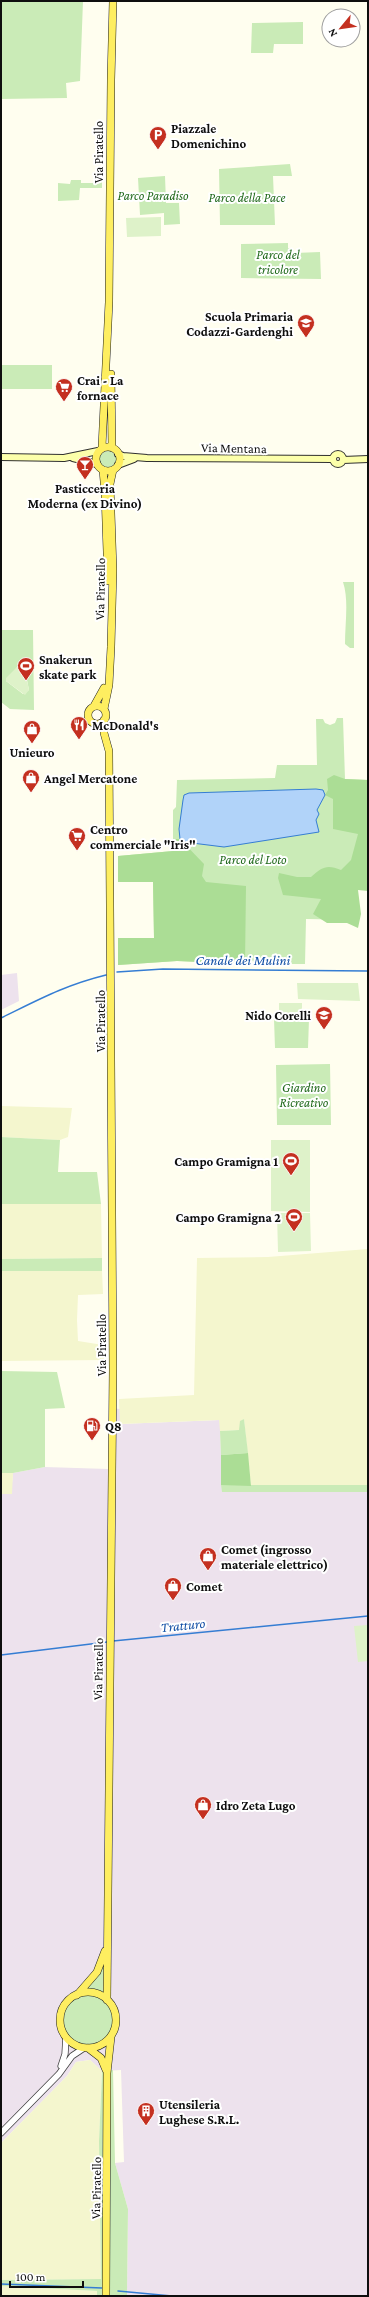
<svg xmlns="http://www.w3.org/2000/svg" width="369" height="2297" font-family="'Crimson Pro',serif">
  <rect width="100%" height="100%" fill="#fffeef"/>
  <path fill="#ede2ed" d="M 17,973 L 19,1001 L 1,1010 L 1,975 Z
    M 110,1408 L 120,1409 L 120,1424 L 220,1420 L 222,1492 L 368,1492 L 368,2296 L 127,2296 L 128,2209 L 115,2163 L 124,2162 L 121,2070 L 102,2071 L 90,2060 L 76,2062 L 67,2076 L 1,2143 L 1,1494 L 11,1494 L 13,1473 L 45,1467 L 108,1469 Z"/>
  <path fill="#f4f6ce" d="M 1,1106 L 72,1108 L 68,1137 L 60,1140 L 1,1137 Z
    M 1,1204 L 101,1204 L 102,1258 L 1,1259 Z
    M 368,1249 L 368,1485 L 251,1486 L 244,1419 L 240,1422 L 240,1430 L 220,1431 L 219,1420 L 120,1424 L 119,1399 L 194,1395 L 197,1258 L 268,1257 Z
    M 1,1271 L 102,1271 L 103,1294 L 78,1295 L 77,1320 L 78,1341 L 103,1345 L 104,1360 L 1,1361 Z
    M 1,1473 L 13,1473 L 12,1494 L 1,1494 Z
    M 90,2060 L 102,2071 L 99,2141 L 101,2279 L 1,2280 L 1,2143 L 67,2076 L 76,2062 Z
    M 1,2286 L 97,2291 L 97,2296 L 1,2296 Z"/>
  <path fill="#caebb7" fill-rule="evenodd" d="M 1,1 L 83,1 L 80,81 L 66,83 L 67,98 L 1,99 Z
    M 303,22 L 303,44 L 274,44 L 273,53 L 251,53 L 252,23 Z
    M 290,164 L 292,176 L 273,176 L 275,225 L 220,225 L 219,169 Z
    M 165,176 L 166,203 L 179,203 L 180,224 L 164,225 L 164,213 L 140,215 L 138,178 Z
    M 71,180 L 81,180 L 81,183 L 97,183 L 98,180 L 102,180 L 102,188 L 80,188 L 79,200 L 58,201 L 58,183 L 70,184 Z
    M 288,243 L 288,248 L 292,248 L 295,253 L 320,252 L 321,279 L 241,278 L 241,244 Z
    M 1,365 L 52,365 L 52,389 L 1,389 Z
    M99 460a9 9 0 1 1 18 0a9 9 0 1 1-18 0Z
    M 343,582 L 354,582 L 354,648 L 350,648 L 345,644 C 345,623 349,600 343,582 Z
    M 1,630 L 33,630 L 34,710 L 10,709 L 1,702 ZM 18,666 L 25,670 L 29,690 L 23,694 L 6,681 Z
    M 337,718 L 343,718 L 345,779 L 368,780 L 358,887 L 358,920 L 306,919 L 305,964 L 256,964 L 250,958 L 245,964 L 177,961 L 118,965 L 118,938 L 154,938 L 153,882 L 118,882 L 118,856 L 173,851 L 173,810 L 176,807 L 177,780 L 275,778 L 277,765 L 317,765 L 316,719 L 323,719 L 325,723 L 330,725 L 335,723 Z
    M 274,1019 L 309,1019 L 308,1048 L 275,1048 Z
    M 330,1064 L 331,1125 L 277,1125 L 276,1065 Z
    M 1,1137 L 60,1140 L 58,1172 L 97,1172 L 101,1204 L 1,1204 Z
    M 102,1258 L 102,1271 L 1,1271 L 1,1259 Z
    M 1,1371 L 57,1372 L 65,1408 L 45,1409 L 45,1467 L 13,1473 L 1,1473 Z
    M 244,1419 L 248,1453 L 221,1455 L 220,1431 L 239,1430 L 240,1421 Z
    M 221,1485 L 368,1485 L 368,1492 L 222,1492 Z
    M 105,1963 L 104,1992 L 86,1988 L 97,1977 Z
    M63 2020a25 25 0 1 1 50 0a25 25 0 1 1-50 0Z
    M 113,2070 L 115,2163 L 128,2209 L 127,2296 L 97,2296 L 97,2291 L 1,2286 L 1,2280 L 101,2279 L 99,2141 L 102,2072 Z"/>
  <path fill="#abdd95" d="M 334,775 L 345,779 L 368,780 L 368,891 L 358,890 L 361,914 L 358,928 L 347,923 L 327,923 L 313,914 L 321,899 L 283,895 L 278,878 L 279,873 L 297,877 L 311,877 C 322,867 327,864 341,870 L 351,860 L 358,834 L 333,829 L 333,799 L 325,795 L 328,790 L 327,779 Z
    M 175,839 L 180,839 L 204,864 L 202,876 L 206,882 L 246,886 L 245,964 L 177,961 L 118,965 L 118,938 L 154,938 L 153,882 L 118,882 L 118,856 L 173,851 Z
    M 248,1453 L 251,1486 L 221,1485 L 221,1455 Z"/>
  <path fill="#def2c9" d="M 161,217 L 161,236 L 127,237 L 126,218 Z
    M 18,666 L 25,670 L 29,690 L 25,695 L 6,681 L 6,678 Z
    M 297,983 L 358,983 L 360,1001 L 298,999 Z
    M 279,1003 L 302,1003 L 302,1016 L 279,1016 Z
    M 271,1140 L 310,1140 L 310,1212 L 271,1211 Z
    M 277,1213 L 310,1213 L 311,1251 L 278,1252 Z
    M 368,1625 L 368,1661 L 358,1662 L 354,1626 Z"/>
  <path fill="#b1d3f9" stroke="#357dd3" d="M 316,789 L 323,790 L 325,795 L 317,810 L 319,814 L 316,820 L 319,832 L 224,847 L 184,842 L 180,839 L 179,829 L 183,800 L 184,795 L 189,793 Z"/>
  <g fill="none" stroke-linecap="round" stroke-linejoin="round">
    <path stroke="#357dd3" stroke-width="1.5" d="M 117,972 L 163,969 L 368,971
      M 1,1018 C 38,1000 65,985 106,975
      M 113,1641 L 368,1616
      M 1,1655 L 107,1642
      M 1,2284 L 102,2288
      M 118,2291 L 172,2296"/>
    <defs>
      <path id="tertiary" d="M 61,2066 L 65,2054 L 66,2037
        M 1,2133 L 59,2074 L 72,2056 L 84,2048"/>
      <path id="secondary" d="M333 459a5 5 0 1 1 10 0a5 5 0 1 1-10 0Z
        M 118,454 L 123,456 L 147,458 L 333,459
        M 1,457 L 64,458 L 98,451
        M 73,458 L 97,464
        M 343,460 L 368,459
        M 118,465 L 134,459"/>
      <path id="primary" d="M 111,374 L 112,448
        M 102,447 L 109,302 L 111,80 L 113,1
        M96 459a12 12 0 1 1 24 0a12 12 0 1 1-24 0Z
        M 103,470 L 105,493 L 108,581
        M 94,706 L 104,688
        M88 715a9 9 0 1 1 18 0a9 9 0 1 1-18 0Z
        M 104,709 L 109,685 L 111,647 L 113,570 L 110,484 L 113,470
        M 104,720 L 104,733 L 109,751 L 113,1368 L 107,2000
        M60 2020a28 28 0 1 1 56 0a28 28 0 1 1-56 0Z
        M 77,1995 L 97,1972 L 105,1951
        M 88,2048 L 101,2058 L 106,2070
        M 106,2296 L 107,2073 L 111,2037"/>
    </defs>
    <use href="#tertiary" stroke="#414141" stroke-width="7"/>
    <use href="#secondary" stroke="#303030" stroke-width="8"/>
    <use href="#primary" stroke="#1f1f1f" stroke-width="8"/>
    <use href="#tertiary" stroke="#fff" stroke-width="5.5"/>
    <use href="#secondary" stroke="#fcffaa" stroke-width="6"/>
    <use href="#primary" stroke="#feee60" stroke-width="7"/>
  </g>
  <defs>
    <symbol id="parking-pin" viewBox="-11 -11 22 30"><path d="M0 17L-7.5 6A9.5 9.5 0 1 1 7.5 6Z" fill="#c43020" stroke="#fff"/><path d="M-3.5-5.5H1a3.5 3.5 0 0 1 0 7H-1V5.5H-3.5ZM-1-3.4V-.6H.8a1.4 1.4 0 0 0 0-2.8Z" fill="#fff"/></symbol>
    <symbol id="school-pin" viewBox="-11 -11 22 30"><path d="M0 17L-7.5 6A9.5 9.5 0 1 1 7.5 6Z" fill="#c43020" stroke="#fff"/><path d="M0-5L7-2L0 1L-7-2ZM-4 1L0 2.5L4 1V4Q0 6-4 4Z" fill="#fff"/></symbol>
    <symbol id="supermarket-pin" viewBox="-11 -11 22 30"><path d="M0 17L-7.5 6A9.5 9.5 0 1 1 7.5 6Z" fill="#c43020" stroke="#fff"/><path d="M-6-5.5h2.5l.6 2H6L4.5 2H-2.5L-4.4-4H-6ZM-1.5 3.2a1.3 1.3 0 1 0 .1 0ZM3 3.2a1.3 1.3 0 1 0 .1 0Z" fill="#fff"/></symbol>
    <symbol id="bar-pin" viewBox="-11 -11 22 30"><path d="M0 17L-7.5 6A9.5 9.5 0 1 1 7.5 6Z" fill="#c43020" stroke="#fff"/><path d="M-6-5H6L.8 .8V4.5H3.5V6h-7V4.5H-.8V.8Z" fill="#fff"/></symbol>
    <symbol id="stadium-pin" viewBox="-11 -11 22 30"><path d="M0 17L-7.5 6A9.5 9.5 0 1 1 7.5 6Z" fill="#c43020" stroke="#fff"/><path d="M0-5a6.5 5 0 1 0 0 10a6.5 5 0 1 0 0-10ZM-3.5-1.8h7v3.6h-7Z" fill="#fff"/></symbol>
    <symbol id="restaurant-pin" viewBox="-11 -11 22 30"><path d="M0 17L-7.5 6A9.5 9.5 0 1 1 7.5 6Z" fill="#c43020" stroke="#fff"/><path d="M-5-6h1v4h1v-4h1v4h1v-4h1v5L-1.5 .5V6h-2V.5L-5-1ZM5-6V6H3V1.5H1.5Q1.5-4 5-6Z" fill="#fff"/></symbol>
    <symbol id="shop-pin" viewBox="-11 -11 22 30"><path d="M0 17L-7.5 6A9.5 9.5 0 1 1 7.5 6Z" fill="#c43020" stroke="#fff"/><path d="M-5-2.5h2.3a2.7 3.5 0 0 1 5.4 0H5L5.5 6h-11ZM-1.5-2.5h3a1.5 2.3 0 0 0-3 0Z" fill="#fff"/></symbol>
    <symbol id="fuel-pin" viewBox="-11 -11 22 30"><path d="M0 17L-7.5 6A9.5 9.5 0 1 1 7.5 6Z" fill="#c43020" stroke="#fff"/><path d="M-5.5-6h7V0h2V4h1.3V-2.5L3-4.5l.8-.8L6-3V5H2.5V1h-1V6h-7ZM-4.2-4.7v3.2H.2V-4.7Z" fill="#fff"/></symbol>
    <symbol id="building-pin" viewBox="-11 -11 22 30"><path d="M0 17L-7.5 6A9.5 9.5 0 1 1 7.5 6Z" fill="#c43020" stroke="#fff"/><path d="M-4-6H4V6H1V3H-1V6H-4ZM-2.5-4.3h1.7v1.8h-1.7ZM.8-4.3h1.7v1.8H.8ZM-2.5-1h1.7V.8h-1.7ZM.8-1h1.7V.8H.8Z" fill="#fff"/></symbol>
  </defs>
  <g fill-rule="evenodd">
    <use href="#parking-pin" x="148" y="125" width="20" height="27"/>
    <use href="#school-pin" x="296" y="313" width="20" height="27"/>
    <use href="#supermarket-pin" x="54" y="377" width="20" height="27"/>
    <use href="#bar-pin" x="75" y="455" width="20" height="27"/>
    <use href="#stadium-pin" x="16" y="656" width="20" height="27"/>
    <use href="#restaurant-pin" x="69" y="715" width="20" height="27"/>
    <use href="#shop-pin" x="22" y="719" width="20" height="27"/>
    <use href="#shop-pin" x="21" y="768" width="20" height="27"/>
    <use href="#supermarket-pin" x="67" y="826" width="20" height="27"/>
    <use href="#school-pin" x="314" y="1005" width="20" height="27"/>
    <use href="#stadium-pin" x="281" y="1151" width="20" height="27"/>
    <use href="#stadium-pin" x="284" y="1207" width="20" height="27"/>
    <use href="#fuel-pin" x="82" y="1416" width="20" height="27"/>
    <use href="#shop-pin" x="198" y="1546" width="20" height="27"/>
    <use href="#shop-pin" x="163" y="1576" width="20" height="27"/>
    <use href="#shop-pin" x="193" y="1795" width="20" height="27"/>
    <use href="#building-pin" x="136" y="2101" width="20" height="27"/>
  </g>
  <g text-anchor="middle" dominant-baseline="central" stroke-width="4" stroke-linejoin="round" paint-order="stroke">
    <g font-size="13" font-weight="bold" fill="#0e0e0e" stroke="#fff" text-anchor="start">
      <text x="171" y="128">Piazzale<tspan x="171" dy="15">Domenichino</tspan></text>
      <text x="293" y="316" text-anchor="end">Scuola Primaria<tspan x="293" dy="15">Codazzi-Gardenghi</tspan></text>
      <text x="77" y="380">Crai - La<tspan x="77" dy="15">fornace</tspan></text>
      <text x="85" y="488" text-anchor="middle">Pasticceria<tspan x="85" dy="15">Moderna (ex Divino)</tspan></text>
      <text x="39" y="659">Snakerun<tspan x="39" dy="15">skate park</tspan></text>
      <text x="92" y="725">McDonald's</text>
      <text x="32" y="752" text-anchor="middle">Unieuro</text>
      <text x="44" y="778">Angel Mercatone</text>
      <text x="90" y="829">Centro<tspan x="90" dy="15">commerciale "Iris"</tspan></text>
      <text x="311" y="1015" text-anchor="end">Nido Corelli</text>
      <text x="278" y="1161" text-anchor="end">Campo Gramigna 1</text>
      <text x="281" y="1217" text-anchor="end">Campo Gramigna 2</text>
      <text x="105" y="1426">Q8</text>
      <text x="221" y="1549">Comet (ingrosso<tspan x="221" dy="15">materiale elettrico)</tspan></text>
      <text x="186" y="1586">Comet</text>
      <text x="216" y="1805">Idro Zeta Lugo</text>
      <text x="159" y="2104">Utensileria<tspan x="159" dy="15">Lughese S.R.L.</tspan></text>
    </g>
    <g font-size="13" fill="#0e0e0e" stroke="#fff">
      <text transform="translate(98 152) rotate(-90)">Via Piratello</text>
      <text transform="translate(234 448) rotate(1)">Via Mentana</text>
      <text transform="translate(100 589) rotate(-89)">Via Piratello</text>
      <text transform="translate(100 1021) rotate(-90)">Via Piratello</text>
      <text transform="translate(101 1345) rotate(-90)">Via Piratello</text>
      <text transform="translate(98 1669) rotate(-89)">Via Piratello</text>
      <text transform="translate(96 2188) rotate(-89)">Via Piratello</text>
    </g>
    <g font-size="13" font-style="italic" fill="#20691b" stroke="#fff">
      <text x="153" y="195">Parco Paradiso</text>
      <text x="247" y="197">Parco della Pace</text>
      <text x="278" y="254">Parco del<tspan x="278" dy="15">tricolore</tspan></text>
      <text x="253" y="859">Parco del Loto</text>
      <text x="304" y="1087">Giardino<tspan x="304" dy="15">Ricreativo</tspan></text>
    </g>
    <g font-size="14" font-style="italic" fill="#124fa5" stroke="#fff">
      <text x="243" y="960">Canale dei Mulini</text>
      <text transform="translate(183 1625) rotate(-6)">Tratturo</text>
    </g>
  </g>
  <rect width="369" height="2297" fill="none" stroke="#0e0e0e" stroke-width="4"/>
  <g transform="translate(341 28) rotate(241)"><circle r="19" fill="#ffffff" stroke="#9f9f9f"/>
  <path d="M0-3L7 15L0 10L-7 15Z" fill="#c43020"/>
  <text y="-6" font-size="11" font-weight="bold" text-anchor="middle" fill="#0e0e0e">N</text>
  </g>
  <path d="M10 2281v6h73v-6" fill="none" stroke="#0e0e0e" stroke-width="2"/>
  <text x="16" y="2281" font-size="12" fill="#0e0e0e" stroke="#ffffff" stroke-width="3" paint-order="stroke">100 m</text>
</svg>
